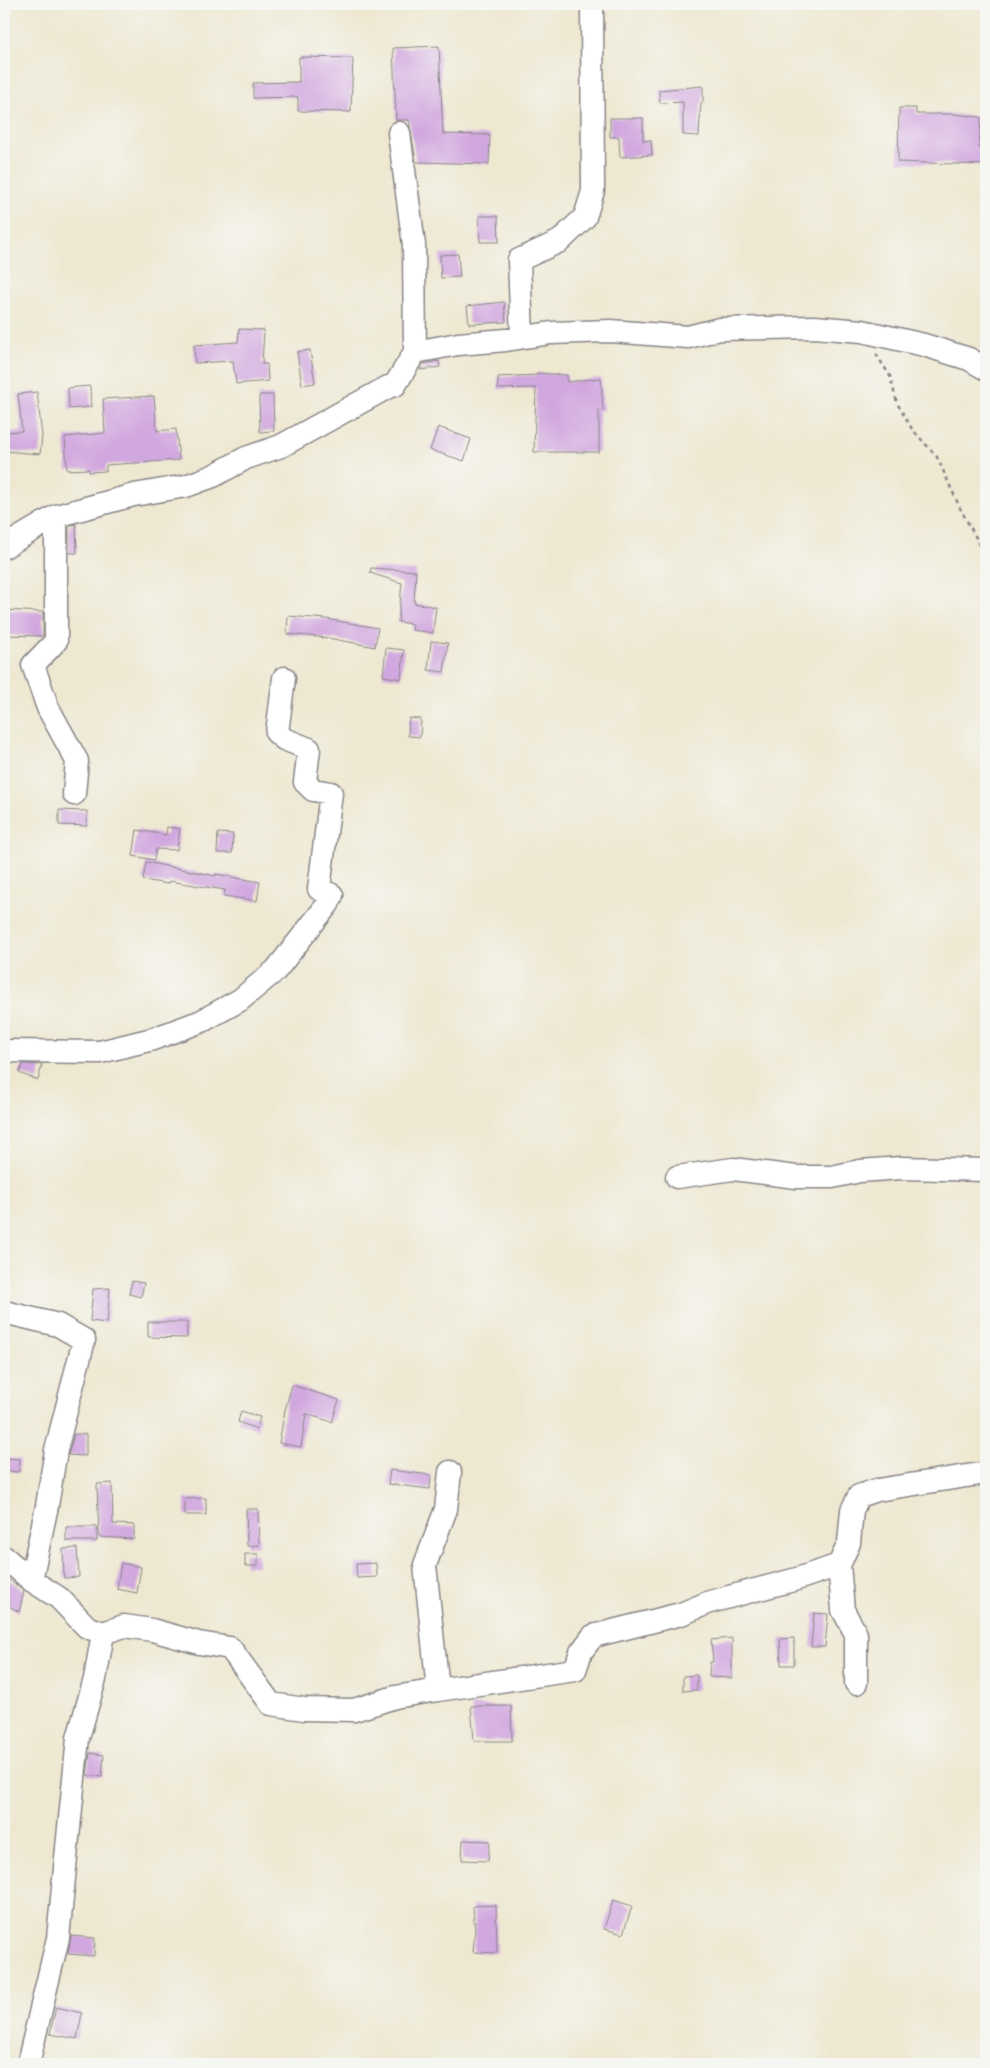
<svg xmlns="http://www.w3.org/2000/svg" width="990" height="2068" font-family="'IM FELL DW Pica',serif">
  <rect width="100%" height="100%" fill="#f6f6f2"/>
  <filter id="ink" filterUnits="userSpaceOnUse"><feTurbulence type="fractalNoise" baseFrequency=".02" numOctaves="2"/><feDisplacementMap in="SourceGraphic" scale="10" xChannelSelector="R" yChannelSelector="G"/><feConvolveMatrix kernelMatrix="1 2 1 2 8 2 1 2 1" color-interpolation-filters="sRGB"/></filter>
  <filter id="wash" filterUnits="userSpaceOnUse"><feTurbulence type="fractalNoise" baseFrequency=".0096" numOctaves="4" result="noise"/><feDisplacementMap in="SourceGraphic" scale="20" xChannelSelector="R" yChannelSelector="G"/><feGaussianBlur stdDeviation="1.12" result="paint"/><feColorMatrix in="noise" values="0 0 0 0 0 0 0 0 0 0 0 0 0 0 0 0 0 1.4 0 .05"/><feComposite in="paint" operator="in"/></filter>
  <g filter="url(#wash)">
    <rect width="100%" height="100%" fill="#eee8d1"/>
    <g id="blocks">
      <path fill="#d1a7df" d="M 439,46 L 443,134 L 490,135 L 489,164 L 416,162 L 409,120 L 396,120 L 393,48 Z
        M 299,57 L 353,58 L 351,112 L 298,111 L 298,97 L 253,98 L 253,83 L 299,82 Z
        M 703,86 L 703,103 L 701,103 L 699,136 L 683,135 L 683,102 L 660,103 L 659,90 Z
        M 899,108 L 916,108 L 916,114 L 953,114 L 981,117 L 979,148 L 986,148 L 986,165 L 898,162 Z
        M 610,118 L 643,118 L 643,141 L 651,140 L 652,155 L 620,157 L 619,137 L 610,137 Z
        M 479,216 L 498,216 L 499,242 L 480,242 Z
        M 458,254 L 460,277 L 441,278 L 440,255 Z
        M 504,302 L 506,322 L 469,324 L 467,306 Z
        M 239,329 L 264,330 L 262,364 L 267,364 L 268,381 L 236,384 L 233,361 L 195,363 L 194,345 L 238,342 Z
        M 310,350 L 315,383 L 302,385 L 297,352 Z
        M 439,361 L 440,367 L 420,370 L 423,364 Z
        M 537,373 L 567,375 L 567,382 L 601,378 L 603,411 L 599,410 L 599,452 L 534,452 L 536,388 L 498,389 L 498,377 L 537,375 Z
        M 90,386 L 91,407 L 69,409 L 68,388 Z
        M 37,392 L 42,436 L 40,454 L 4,451 L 4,439 L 7,432 L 22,431 L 18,394 Z
        M 259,395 L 273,395 L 274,431 L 260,432 Z
        M 154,396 L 157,431 L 176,429 L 179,460 L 106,465 L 106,471 L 89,472 L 89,469 L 67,470 L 65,437 L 105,433 L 103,399 Z
        M 438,427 L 471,439 L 464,461 L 430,450 Z
        M 76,524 L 77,553 L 69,553 L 69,526 Z
        M 371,568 L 416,571 L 414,603 L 436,607 L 433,633 L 412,630 L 413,624 L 398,622 L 402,583 L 370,573 Z
        M 4,610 L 43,612 L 43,636 L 4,635 Z
        M 288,616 L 326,619 L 378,628 L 375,647 L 328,638 L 287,634 Z
        M 431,641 L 448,643 L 444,672 L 428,670 Z
        M 386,648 L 404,650 L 401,679 L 383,676 Z
        M 409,718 L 421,719 L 420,737 L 408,736 Z
        M 59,810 L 87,811 L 87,826 L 59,825 Z
        M 167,827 L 180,829 L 177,850 L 156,849 L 154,860 L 133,856 L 137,830 L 166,835 Z
        M 218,833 L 233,834 L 232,853 L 217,853 Z
        M 146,862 L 216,876 L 216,874 L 260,882 L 257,901 L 224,896 L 225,890 L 169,881 L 168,884 L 143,880 Z
        M 23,1064 L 42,1065 L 38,1080 L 19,1073 Z
        M 132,1281 L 144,1283 L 141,1297 L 129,1294 Z
        M 110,1288 L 107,1323 L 90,1321 L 93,1289 Z
        M 148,1322 L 187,1322 L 187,1338 L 148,1337 Z
        M 292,1385 L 339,1400 L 332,1422 L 306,1414 L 301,1447 L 279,1443 L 285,1410 Z
        M 241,1411 L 260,1417 L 257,1429 L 238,1422 Z
        M 74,1434 L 86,1434 L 86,1456 L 68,1455 Z
        M 4,1458 L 20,1459 L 19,1472 L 4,1471 Z
        M 390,1470 L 431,1475 L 430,1489 L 388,1484 Z
        M 112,1483 L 113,1524 L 134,1525 L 134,1539 L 99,1537 L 97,1484 Z
        M 206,1498 L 206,1515 L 185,1515 L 185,1499 Z
        M 246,1509 L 258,1509 L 259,1545 L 247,1546 Z
        M 66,1527 L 97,1527 L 97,1541 L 66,1541 Z
        M 77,1548 L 79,1577 L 64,1578 L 63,1549 Z
        M 245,1554 L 258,1554 L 258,1566 L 245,1566 Z
        M 121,1563 L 141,1567 L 137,1593 L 117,1589 Z
        M 376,1563 L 377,1577 L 357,1578 L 356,1564 Z
        M 4,1576 L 24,1591 L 19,1612 L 4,1603 Z
        M 814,1613 L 828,1614 L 825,1647 L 811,1647 Z
        M 732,1638 L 732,1678 L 709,1677 L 710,1662 L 713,1662 L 711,1640 Z
        M 794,1638 L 794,1665 L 781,1665 L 780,1639 Z
        M 697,1675 L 697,1690 L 683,1691 L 683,1676 Z
        M 471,1706 L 511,1706 L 512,1741 L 474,1741 Z
        M 90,1753 L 104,1755 L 102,1777 L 87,1775 Z
        M 463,1840 L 490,1841 L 488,1861 L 462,1860 Z
        M 613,1900 L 632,1906 L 623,1934 L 604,1929 Z
        M 496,1905 L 497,1953 L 473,1952 L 475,1931 L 473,1906 Z
        M 71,1936 L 95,1938 L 94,1956 L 68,1954 Z
        M 56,2007 L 82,2013 L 77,2039 L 50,2034 Z"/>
    </g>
  </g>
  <g filter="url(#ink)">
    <use href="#blocks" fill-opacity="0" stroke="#888586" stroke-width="1"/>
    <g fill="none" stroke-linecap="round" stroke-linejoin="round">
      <defs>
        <path id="minor" d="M 399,133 L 414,245 L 415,352
          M 522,337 L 519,260 L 560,241 L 585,217 L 593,191 L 592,4
          M 56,516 L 56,641 L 33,665 L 48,708 L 77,761 L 74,794
          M 4,547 L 56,516 L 134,495 L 186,486 L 213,476 L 246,458 L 281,446 L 388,387 L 395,385 L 415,352 L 458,344 L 506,340 L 551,333 L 610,331 L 688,337 L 720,329 L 814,327 L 862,331 L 924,345 L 969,359 L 986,369
          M 4,1051 L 100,1052 L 153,1039 L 202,1021 L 240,1000 L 276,970 L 328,904 L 332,895 L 319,889 L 331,793 L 313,790 L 305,782 L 309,749 L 284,739 L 277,733 L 284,678
          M 677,1177 L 733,1169 L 796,1177 L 832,1177 L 860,1171 L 901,1168 L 986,1170
          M 4,1312 L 58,1325 L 84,1340 L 56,1450 L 47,1506 L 31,1580 L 4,1557
          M 839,1565 L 843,1610 L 856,1634 L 856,1683
          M 31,1580 L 59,1598 L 87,1627 L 103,1633
          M 438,1690 L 575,1670 L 581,1652 L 593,1636 L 681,1614 L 710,1602 L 797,1579 L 839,1565 L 849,1543 L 852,1510 L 859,1496 L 877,1490 L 986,1473
          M 28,2064 L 58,1938 L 78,1738 L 95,1679 L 103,1633 L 124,1626 L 152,1630 L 199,1643 L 230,1648 L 271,1704 L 304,1709 L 354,1710 L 395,1697 L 438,1690 L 425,1565 L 446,1509 L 450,1472"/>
      </defs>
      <use href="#minor" stroke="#888586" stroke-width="25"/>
      <path stroke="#888586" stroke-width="2.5" stroke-dasharray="4 4" stroke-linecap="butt" d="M 876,354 L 890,376 L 897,403 L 912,429 L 937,457 L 960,508 L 980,545 L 986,567"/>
      <use href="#minor" stroke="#fff" stroke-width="22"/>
    </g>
  </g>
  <rect width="990" height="2068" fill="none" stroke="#f6f6f2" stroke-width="20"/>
</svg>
